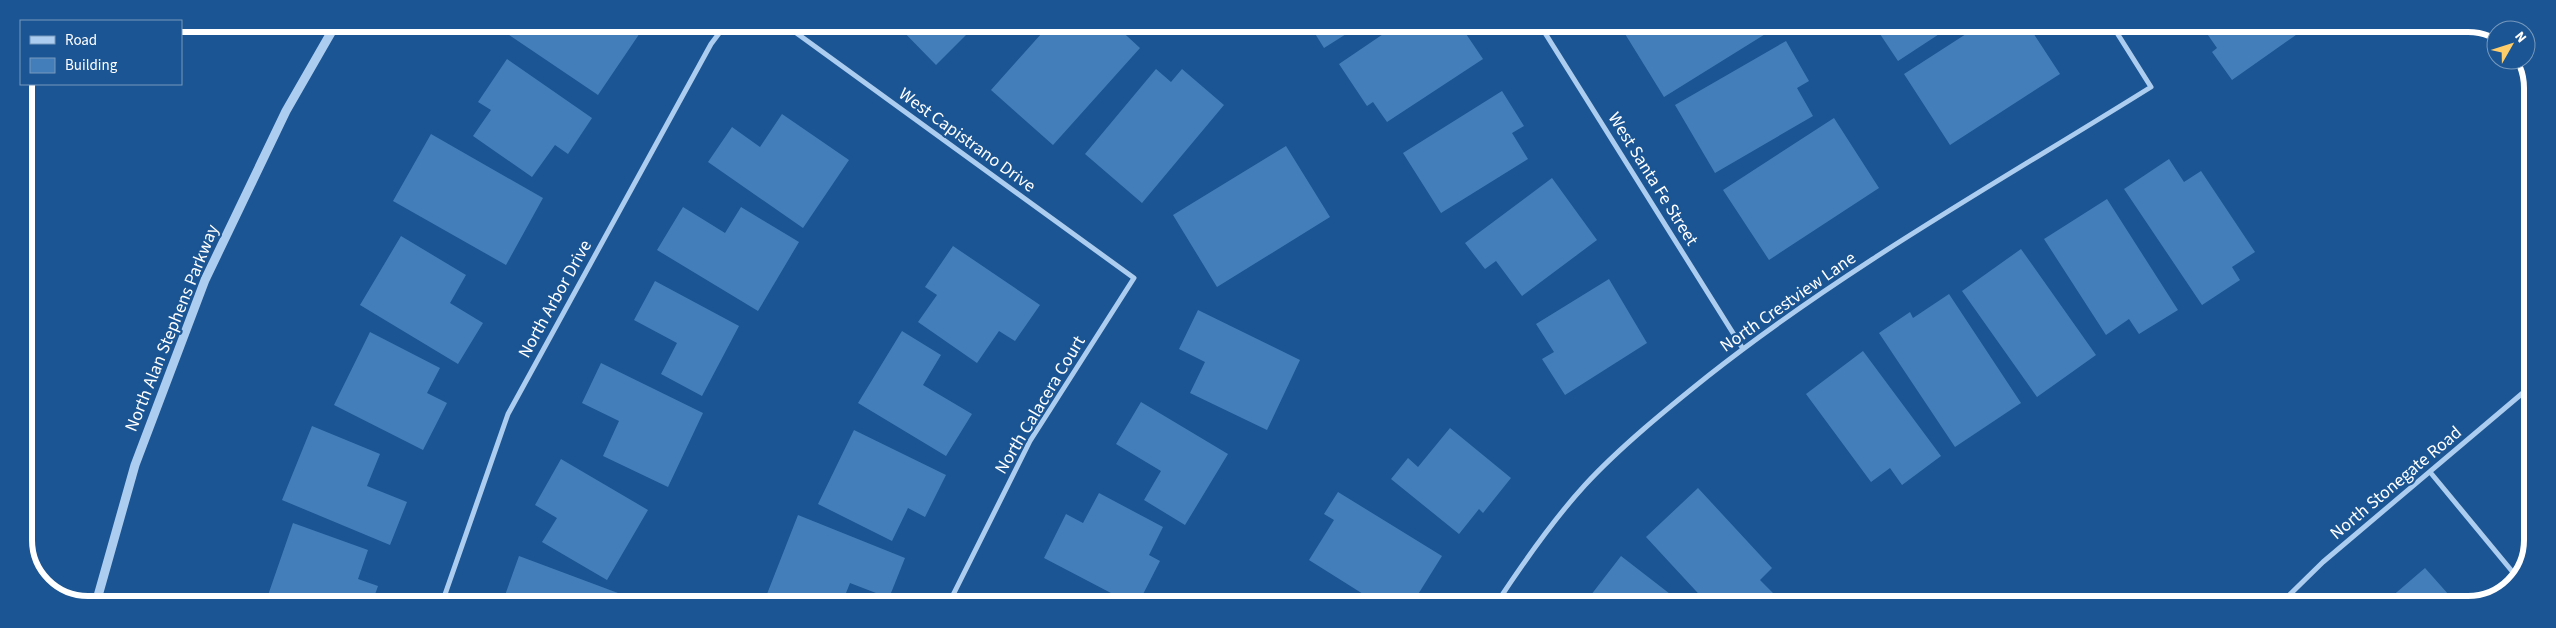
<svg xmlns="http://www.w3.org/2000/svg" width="2556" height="628" font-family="'Source Sans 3',sans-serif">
  <rect width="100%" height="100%" fill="#1b5593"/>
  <path fill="#447eba" d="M 493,24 L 638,24 L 644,27 L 598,95 Z
    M 896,24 L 977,24 L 936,65 Z
    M 1050,24 L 1114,24 L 1140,48 L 1053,145 L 991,90 Z
    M 1309,24 L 1362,24 L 1324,48 Z
    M 1398,24 L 1460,25 L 1483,59 L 1387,122 L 1373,102 L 1367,106 L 1339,64 Z
    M 1628,25 L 1773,25 L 1775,28 L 1664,97 L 1622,29 Z
    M 1874,25 L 1953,25 L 1898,61 Z
    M 1980,25 L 2028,25 L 2060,74 L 1950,145 L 1904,74 Z
    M 2201,25 L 2310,25 L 2232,80 L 2212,52 L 2217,48 Z
    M 1786,41 L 1809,81 L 1797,88 L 1813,116 L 1715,173 L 1675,105 Z
    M 507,59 L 592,118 L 568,154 L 555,145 L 532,177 L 473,136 L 491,110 L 478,102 Z
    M 1156,69 L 1171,82 L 1182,69 L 1224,105 L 1142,203 L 1085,154 Z
    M 1502,91 L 1524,126 L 1512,133 L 1528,159 L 1441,213 L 1403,153 Z
    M 782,114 L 849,160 L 803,228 L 708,162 L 732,127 L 760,147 Z
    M 1834,118 L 1879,188 L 1769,260 L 1723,190 Z
    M 431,134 L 543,198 L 506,265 L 393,201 Z
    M 1286,146 L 1330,217 L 1217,287 L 1173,215 Z
    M 2169,159 L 2184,182 L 2201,171 L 2255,252 L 2232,267 L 2240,280 L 2202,305 L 2124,189 Z
    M 1552,178 L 1597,240 L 1522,296 L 1496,261 L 1485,269 L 1465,243 Z
    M 2107,199 L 2178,310 L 2139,334 L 2129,319 L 2106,335 L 2044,239 Z
    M 683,207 L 725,233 L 741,207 L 799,242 L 758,311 L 657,250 Z
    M 401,236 L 466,275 L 450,303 L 483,323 L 458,364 L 360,305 Z
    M 953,246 L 1040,305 L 1015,341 L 999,331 L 977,363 L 918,322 L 937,295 L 925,287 Z
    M 2021,249 L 2096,355 L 2037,397 L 1962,291 Z
    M 1609,279 L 1647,343 L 1565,395 L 1542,359 L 1554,352 L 1536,324 Z
    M 655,281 L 739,326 L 702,396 L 661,374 L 677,343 L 634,320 Z
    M 1949,294 L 2021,403 L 1955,447 L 1879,333 L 1910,312 L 1913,318 Z
    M 1198,310 L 1300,360 L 1267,430 L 1190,393 L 1205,362 L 1179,349 Z
    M 902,331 L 941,355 L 923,385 L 972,414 L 946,456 L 858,403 Z
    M 370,332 L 440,368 L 427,393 L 447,403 L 423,450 L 334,405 Z
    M 1863,351 L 1941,456 L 1902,485 L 1890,468 L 1871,482 L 1806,394 Z
    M 601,363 L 703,413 L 668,487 L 603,456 L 619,421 L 582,403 Z
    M 1141,402 L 1228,454 L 1185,525 L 1144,500 L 1161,471 L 1116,444 Z
    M 312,426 L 380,454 L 367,486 L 407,502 L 390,545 L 282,500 Z
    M 1450,428 L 1511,478 L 1483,513 L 1479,509 L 1459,534 L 1391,479 L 1408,458 L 1418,467 Z
    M 854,430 L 946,475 L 925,517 L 908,508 L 892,541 L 818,504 Z
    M 561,459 L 648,510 L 607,580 L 542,542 L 557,518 L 535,505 Z
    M 1698,488 L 1772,568 L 1760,580 L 1774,594 L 1763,604 L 1708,604 L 1646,537 Z
    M 1338,492 L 1442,556 L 1412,604 L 1379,604 L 1309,560 L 1334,520 L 1324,514 Z
    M 1099,493 L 1163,527 L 1149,555 L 1160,561 L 1138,604 L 1132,604 L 1044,558 L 1066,514 L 1083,523 Z
    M 798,515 L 905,558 L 889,598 L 850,583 L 842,603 L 789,603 L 767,594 Z
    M 293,523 L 368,550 L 358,579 L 378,586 L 372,603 L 273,603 L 266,601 Z
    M 519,556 L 626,596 L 624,603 L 519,603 L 504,598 Z
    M 1621,556 L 1683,604 L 1584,604 Z
    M 2425,568 L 2457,604 L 2383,604 Z"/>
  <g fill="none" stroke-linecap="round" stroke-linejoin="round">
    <path stroke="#accdef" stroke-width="5" d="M 784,24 L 1134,278 L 1030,441 L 949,603
      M 1540,25 L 1743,349
      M 2430,472 L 2516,576
      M 442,603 L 508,414 L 711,44 L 726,24
      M 1496,604 C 1523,563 1552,521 1585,485 C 1620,447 1668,408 1708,376 C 1846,267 2002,180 2151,87 L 2112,25
      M 2280,604 L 2323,562 L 2531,386"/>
    <path stroke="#accdef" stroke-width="9" d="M 96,603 L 135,465 L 205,280 L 286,111 L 336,24"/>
  </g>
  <g text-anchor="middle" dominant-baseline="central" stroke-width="4.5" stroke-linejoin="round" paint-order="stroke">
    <g font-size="18" fill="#fff" stroke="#1b5593">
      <text transform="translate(967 140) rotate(36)">West Capistrano Drive</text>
      <text transform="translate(1653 179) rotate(58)">West Santa Fe Street</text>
      <text transform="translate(555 299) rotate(-61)">North Arbor Drive</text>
      <text transform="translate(1788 302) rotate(-35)">North Crestview Lane</text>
      <text transform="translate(172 328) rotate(-68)">North Alan Stephens Parkway</text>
      <text transform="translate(1040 405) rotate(-59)">North Calacera Court</text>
      <text transform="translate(2396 483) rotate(-40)">North Stonegate Road</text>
    </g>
  </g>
  <path d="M0 0H2556V628H0ZM88 32H2468A56 56 0 0 1 2524 88V540A56 56 0 0 1 2468 596H88A56 56 0 0 1 32 540V88A56 56 0 0 1 88 32Z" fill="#1b5593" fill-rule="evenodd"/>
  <path fill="none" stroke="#fff" stroke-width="6" d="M88 32H2468A56 56 0 0 1 2524 88V540A56 56 0 0 1 2468 596H88A56 56 0 0 1 32 540V88A56 56 0 0 1 88 32Z"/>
  <rect x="20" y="20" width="162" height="65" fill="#1b5593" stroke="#7699be"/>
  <rect x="30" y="36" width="25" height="8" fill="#accdef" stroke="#7699be"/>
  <text x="65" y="45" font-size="15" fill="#ffffff">Road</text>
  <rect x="30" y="58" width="25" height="15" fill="#447eba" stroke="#7699be"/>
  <text x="65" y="70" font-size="15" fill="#ffffff">Building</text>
  <g transform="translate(2511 45) rotate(51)"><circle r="24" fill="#1b5593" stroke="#7699be"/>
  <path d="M0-4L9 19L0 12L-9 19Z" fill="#ffcd6a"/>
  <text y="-8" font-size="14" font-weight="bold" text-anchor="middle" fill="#ffffff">N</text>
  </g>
</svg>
